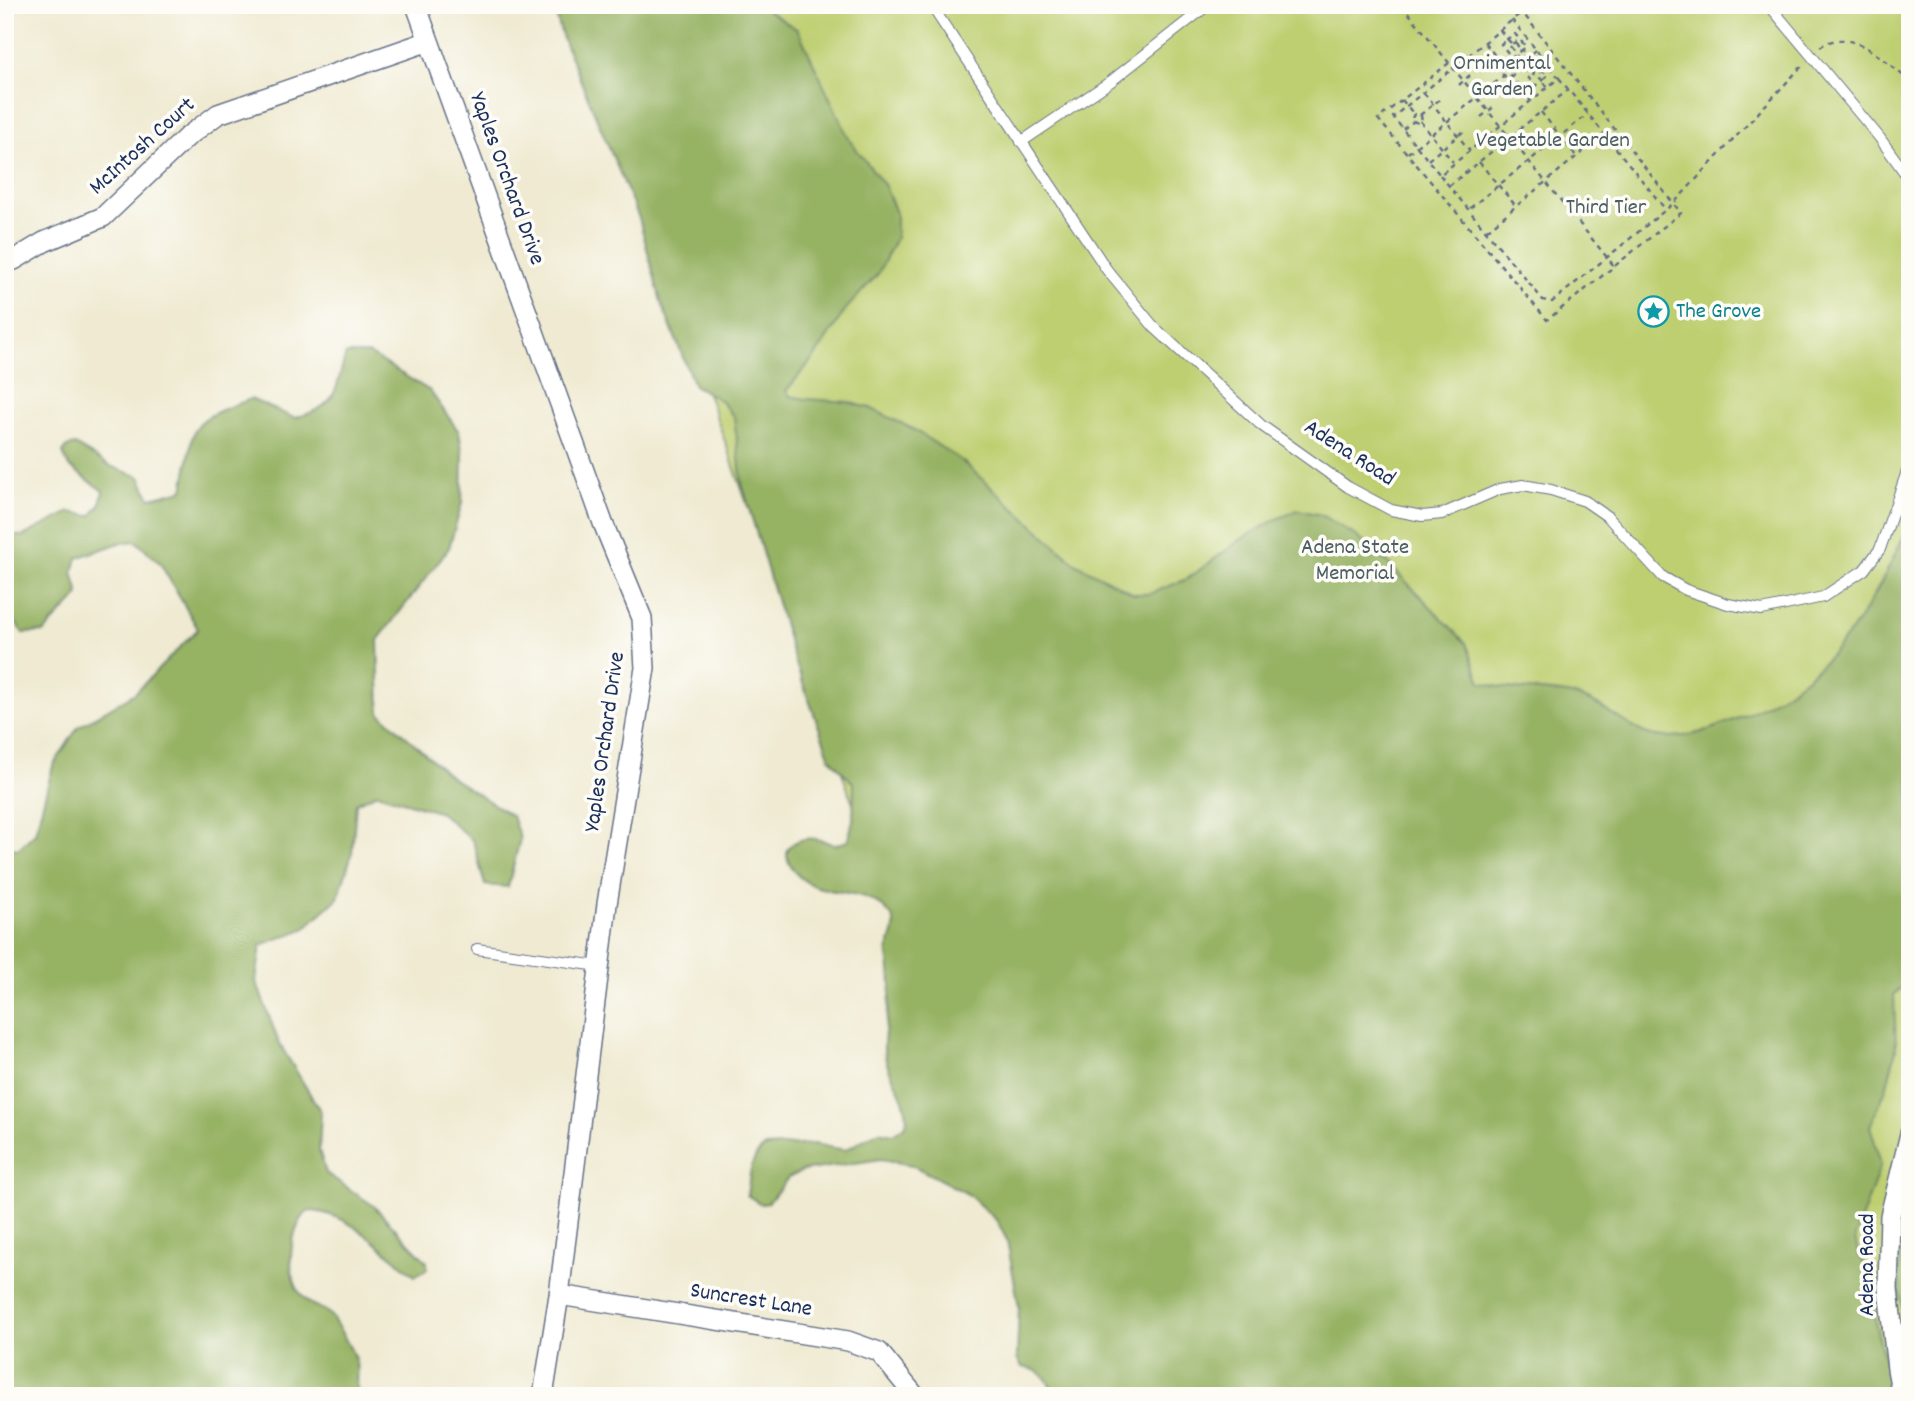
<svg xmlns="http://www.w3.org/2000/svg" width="1915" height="1401" font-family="Dekko,sans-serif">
  <rect width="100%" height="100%" fill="#fdfcf7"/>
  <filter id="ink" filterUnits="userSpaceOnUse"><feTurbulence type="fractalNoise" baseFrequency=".0143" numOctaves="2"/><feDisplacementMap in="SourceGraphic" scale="14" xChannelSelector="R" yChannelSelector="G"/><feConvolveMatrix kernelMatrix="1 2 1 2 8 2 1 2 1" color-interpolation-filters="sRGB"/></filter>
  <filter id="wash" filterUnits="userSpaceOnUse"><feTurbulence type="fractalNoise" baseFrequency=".00686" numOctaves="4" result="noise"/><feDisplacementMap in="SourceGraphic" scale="28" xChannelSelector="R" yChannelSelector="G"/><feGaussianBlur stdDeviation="1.57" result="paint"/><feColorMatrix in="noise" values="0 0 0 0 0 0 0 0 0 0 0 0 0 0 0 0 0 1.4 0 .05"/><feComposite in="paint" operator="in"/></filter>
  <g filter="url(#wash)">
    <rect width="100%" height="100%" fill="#efead1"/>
    <path fill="#becf71" stroke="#6c7f68" stroke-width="2" d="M 571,5 L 1910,5 L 1910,1396 L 1062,1396 Z"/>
    <path fill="#96b263" stroke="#587060" stroke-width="2" d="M 553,5 L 759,5 L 798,30 L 850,141 L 885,186 L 896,213 L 896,238 L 878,274 L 846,309 L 816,355 L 786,391 L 790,396 L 806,399 L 847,402 L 870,408 L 913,429 L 962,461 L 1075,563 L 1134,594 L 1149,594 L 1187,579 L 1243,538 L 1277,519 L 1298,510 L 1321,515 L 1356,536 L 1382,557 L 1466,643 L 1481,682 C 1512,693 1545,688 1576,696 C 1605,703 1631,733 1657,736 C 1684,740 1704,732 1729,722 C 1830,682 1868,617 1910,522 L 1910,982 L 1894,994 L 1896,1050 L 1886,1089 L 1870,1126 L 1881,1164 L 1855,1237 L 1858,1253 L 1871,1273 L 1876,1325 L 1893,1396 L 1055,1396 C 1047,1377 1042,1370 1022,1367 L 1017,1358 L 1019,1307 L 1007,1240 L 997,1221 L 968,1194 L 912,1165 L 881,1159 L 802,1171 L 788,1178 L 768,1203 L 761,1204 L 747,1195 C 750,1178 749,1156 766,1147 L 814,1144 L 845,1150 L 879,1131 L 893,1134 L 906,1125 C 912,1098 882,1072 884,1044 C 885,1024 890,1005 891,985 C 891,974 889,964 888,953 C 888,942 899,927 892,917 C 869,885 830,898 805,881 C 793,873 778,853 794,843 C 808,835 820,839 835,845 L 848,841 L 853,820 L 854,784 L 830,758 L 792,653 L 742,484 L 734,417 L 720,400 L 694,385 L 661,302 L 639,218 L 563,39 Z
      M 346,354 L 369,354 L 430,391 L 459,432 L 463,456 L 462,503 L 449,548 L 378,640 L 380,713 L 451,777 L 512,816 L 520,839 L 508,887 L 485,885 L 473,841 L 441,813 L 377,793 L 356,803 L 352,853 L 338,898 L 304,929 L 261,945 L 256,981 L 279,1043 L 321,1112 L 319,1150 L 326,1173 L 374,1206 L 427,1262 L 427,1269 L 415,1276 C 385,1252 349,1211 308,1211 C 288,1230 283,1281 307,1301 C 317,1310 326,1306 333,1319 C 341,1332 353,1349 356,1363 C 358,1374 354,1385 358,1396 L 5,1396 L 5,847 L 18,849 L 35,833 L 53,766 L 78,727 L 135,693 L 198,629 L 160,563 L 136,541 L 119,543 L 77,558 L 73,572 L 79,594 C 73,605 54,618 45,632 L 23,633 L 5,609 L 5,534 L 23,536 L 70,512 L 91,516 L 100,505 L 103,491 L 69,466 L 63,453 L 67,447 L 75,445 L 110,466 L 140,477 L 150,498 L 183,490 C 197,423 181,424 251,399 L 294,418 C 338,406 334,394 346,354 Z
      M 1910,1205 L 1910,1358 L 1898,1279 L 1903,1227 Z"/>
  </g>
  <g filter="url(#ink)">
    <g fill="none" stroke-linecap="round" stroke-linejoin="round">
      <defs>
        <path id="service" d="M 931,5 L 1107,270 L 1154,327 L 1261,425 L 1348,487 L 1391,510 L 1422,516 L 1442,514 L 1500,489 L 1523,485 L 1551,490 L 1585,501 L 1608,517 L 1663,577 L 1686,590 L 1728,604 L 1762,610 L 1823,597 L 1864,570 L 1880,549 L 1910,463
          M 1769,5 L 1879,137 L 1910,180
          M 1021,142 L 1110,82 L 1208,5
          M 477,949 L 599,966"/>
        <path id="minor" d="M 416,5 L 603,523 L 642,618 L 645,668 L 607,904 L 559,1295 L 543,1396
          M 14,260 L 44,242 L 103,217 L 187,137 L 218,114 L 429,41
          M 559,1295 L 848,1341 L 879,1352 L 915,1396
          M 1906,1396 L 1900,1385 L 1897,1369 L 1888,1289 L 1890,1216 L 1910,1134"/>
      </defs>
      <use href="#service" stroke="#657086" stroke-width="12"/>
      <use href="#minor" stroke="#657086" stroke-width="22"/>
      <path stroke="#657086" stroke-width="2.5" stroke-dasharray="5 5" stroke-linecap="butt" d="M 1402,5 L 1614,266
        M 1459,6 L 1460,5
        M 1512,20 L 1559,78 L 1440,175 L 1393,117 L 1522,12 L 1516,5
        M 1500,30 L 1507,39 L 1515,34 L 1526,47 L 1522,50 L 1548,75 L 1542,80 L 1548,87
        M 1485,43 L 1531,101
        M 1511,43 L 1507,39 L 1501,44 L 1512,58 L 1521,50
        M 1516,43 L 1518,46 L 1513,50 L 1509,45 L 1520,40
        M 1820,47 C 1851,24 1886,63 1910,81
        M 1516,55 L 1527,69 L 1533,65
        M 1449,63 L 1378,119 L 1547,320 L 1681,213 L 1522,12
        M1502 72a6 6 0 1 1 12 0a6 6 0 1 1-12 0Z
        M 1527,69 L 1524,72 L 1535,86 L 1542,80 L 1538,76 L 1542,69
        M 1534,71 L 1533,76 L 1538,76
        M 1559,78 L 1666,210
        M 1459,85 L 1470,75
        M 1424,93 L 1470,151
        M 1402,100 L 1413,113
        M 1541,112 L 1576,156
        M1412.5 118a4.5 4.5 0 1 1 9 0a4.5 4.5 0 1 1-9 0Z
        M 1420,115 L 1439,100
        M 1481,117 L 1495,106
        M 1420,121 L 1453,162
        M 1403,129 L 1414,121
        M 1408,153 L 1536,50
        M 1428,160 L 1464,131
        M 1479,162 L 1515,205
        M 1440,175 L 1543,300 L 1552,302 L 1674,203 L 1802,66
        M 1449,186 L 1568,90
        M 1470,208 L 1588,114
        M 1487,230 L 1603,135"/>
      <use href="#service" stroke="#fff" stroke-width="10"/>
      <use href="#minor" stroke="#fff" stroke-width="19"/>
    </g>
  </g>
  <defs>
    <symbol id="sight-ring" viewBox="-11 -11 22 22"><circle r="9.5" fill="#fdfcf7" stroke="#0f9aa8" stroke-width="1.5"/><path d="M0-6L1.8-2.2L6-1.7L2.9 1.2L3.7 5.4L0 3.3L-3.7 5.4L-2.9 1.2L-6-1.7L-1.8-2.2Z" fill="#0f9aa8"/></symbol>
  </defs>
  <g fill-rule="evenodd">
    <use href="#sight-ring" x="1636" y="294" width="35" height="35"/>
  </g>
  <g text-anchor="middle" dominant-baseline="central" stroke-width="7" stroke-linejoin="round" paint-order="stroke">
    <g font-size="23" fill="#4c5f64" stroke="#fdfcf7">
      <text x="1502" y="64">Ornimental<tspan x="1502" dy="26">Garden</tspan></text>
      <text x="1553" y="141">Vegetable Garden</text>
      <text x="1606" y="208">Third Tier</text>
      <text x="1355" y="548">Adena State<tspan x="1355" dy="26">Memorial</tspan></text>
    </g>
    <g font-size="23" fill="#1b2f5e" stroke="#fdfcf7">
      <text transform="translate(143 147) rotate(-42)">McIntosh Court</text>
      <text transform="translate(506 179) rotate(70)">Yaples Orchard Drive</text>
      <text transform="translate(1349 454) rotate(33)">Adena Road</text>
      <text transform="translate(606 742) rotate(-82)">Yaples Orchard Drive</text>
      <text transform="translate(1868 1265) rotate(-90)">Adena Road</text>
      <text transform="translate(751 1301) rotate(9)">Suncrest Lane</text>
    </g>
    <g font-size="23" fill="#0d838f" stroke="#fdfcf7" text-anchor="start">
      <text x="1676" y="312">The Grove</text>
    </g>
  </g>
  <rect width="1915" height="1401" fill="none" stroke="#fdfcf7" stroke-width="28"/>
</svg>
